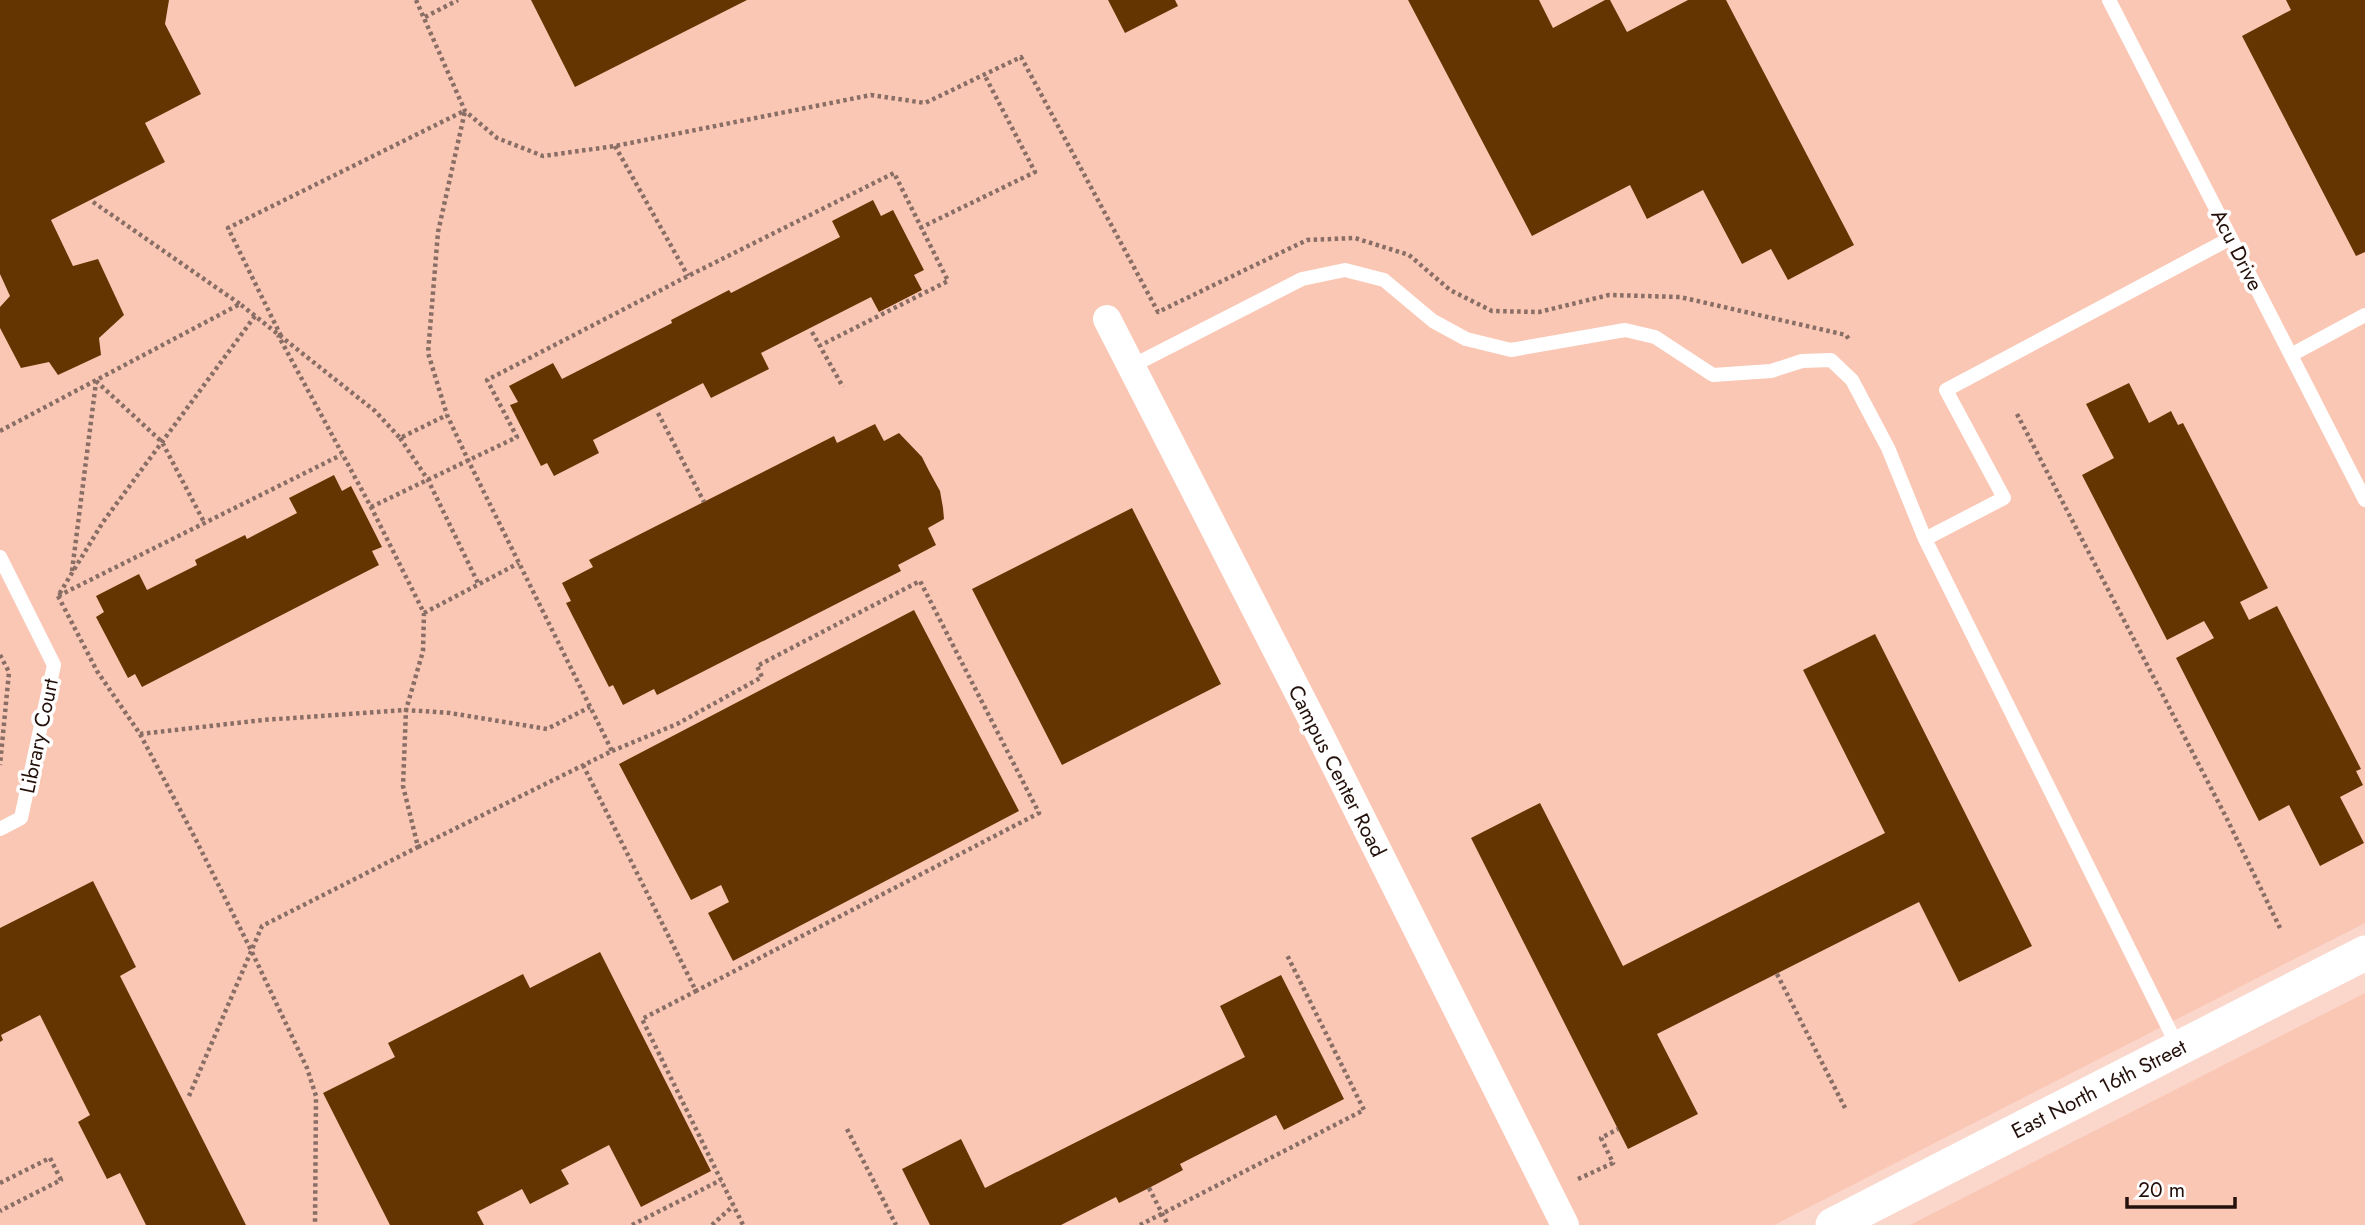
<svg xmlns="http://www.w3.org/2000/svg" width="2365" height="1225" font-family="Jost,sans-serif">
  <rect width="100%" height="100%" fill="#fad6cb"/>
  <path fill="#fbc7b5" d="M 0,0 L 2365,0 L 2365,923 L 1774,1225 L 0,1225 Z
    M 2365,993 L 2365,1225 L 1910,1225 Z"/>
  <path fill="#653501" d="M 0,0 L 169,0 L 165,24 L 201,94 L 145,123 L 165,162 L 51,220 L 73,266 L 98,259 L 124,315 L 99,338 L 101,355 L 58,375 L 49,362 L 21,368 L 0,328 L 0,307 L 10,296 L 0,274 Z
    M 531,0 L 747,0 L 575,87 Z
    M 1108,0 L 1175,0 L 1178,6 L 1125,33 Z
    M 1408,0 L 1539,0 L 1553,28 L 1605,0 L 1610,0 L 1627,32 L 1688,0 L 1726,0 L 1854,245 L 1788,280 L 1771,249 L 1742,264 L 1703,190 L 1647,219 L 1630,185 L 1532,236 Z
    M 2286,0 L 2365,0 L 2365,252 L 2356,256 L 2242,36 L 2291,10 Z
    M 873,200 L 881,216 L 893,210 L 924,270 L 914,275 L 922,290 L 879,312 L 871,297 L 761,353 L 769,369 L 711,398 L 703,383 L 593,440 L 599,453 L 554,476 L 547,463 L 541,466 L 510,405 L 518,402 L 509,386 L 553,363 L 562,379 L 672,323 L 671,320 L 729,290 L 731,293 L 840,237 L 832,221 Z
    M 2129,383 L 2149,423 L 2171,411 L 2178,425 L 2183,423 L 2268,588 L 2240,602 L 2249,620 L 2277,606 L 2361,769 L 2356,771 L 2363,785 L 2340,797 L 2364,843 L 2320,866 L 2289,805 L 2259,821 L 2176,658 L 2214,638 L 2204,621 L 2167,640 L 2082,475 L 2114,458 L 2086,404 Z
    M 875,424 L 884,441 L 899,433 L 922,457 L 929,471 L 940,491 L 943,508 L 944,519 L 928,528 L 936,545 L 898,565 L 901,571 L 657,695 L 654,689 L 623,705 L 613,685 L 609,687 L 566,603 L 571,601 L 562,583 L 593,567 L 589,560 L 834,436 L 837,443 Z
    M 334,475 L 342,491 L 351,486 L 382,547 L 372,551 L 379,565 L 142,687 L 135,674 L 128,678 L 96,617 L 104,612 L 96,596 L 139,574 L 147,590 L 197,565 L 195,560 L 245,535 L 247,539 L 297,513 L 289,498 Z
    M 1132,508 L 1221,684 L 1062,765 L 972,589 Z
    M 914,610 L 1019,811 L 733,961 L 708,913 L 729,902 L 721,885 L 691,900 L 619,764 Z
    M 1875,634 L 2032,946 L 1959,982 L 1919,902 L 1657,1034 L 1698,1114 L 1628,1149 L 1471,838 L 1540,803 L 1623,966 L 1885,833 L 1803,670 Z
    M 93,881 L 136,967 L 120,976 L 246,1225 L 146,1225 L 120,1173 L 107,1179 L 78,1122 L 90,1115 L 40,1015 L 1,1035 L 3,1040 L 0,1042 L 0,928 Z
    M 600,952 L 711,1171 L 641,1207 L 609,1145 L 561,1170 L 569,1184 L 530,1204 L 522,1189 L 477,1212 L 484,1225 L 390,1225 L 323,1093 L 395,1057 L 388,1043 L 523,974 L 530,988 Z
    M 1281,975 L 1344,1099 L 1284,1130 L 1276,1115 L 1180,1164 L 1183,1170 L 1149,1188 L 1119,1203 L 1116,1197 L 1061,1225 L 930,1225 L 902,1169 L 961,1139 L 985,1188 L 1245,1057 L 1220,1006 Z"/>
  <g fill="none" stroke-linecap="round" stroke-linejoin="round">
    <path stroke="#896e65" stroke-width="4.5" stroke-dasharray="3.5 3.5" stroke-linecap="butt" d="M 416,0 L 465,111 L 497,138 L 543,156 L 615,146 L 871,95 L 925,103 L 1021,57 L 1158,312 L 1307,240 L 1355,238 L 1409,255 L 1450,290 L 1492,311 L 1539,312 L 1609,295 L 1680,297 L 1846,335 L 1850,341
      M 425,17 L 458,0
      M 615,146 L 688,276
      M 93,202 L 240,304
      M 920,228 L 1035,172 L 985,76
      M 255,316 L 103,522 L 58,596 L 341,455
      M 812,332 L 843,387
      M 281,336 L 228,228 L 464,111
      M 96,381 L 162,442 L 204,522
      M 658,413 L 704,502
      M 2017,414 L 2226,817 L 2281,930
      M 0,431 L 240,304 L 375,411 L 400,438 L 447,415
      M 400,438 L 428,480 L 479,585
      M 371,507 L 517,437 L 487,380 L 688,276 L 894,173 L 948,281 L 821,345
      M 72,571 L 96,382
      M 58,596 L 97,671 L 140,734 L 194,836 L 251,950 L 307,1068 L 316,1096 L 315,1225
      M 424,613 L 519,563
      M 0,655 L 9,672 L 0,765
      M 140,734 L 263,720 L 406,710 L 450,713 L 547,729 L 590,707
      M 612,751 L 677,724 L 762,677 L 757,666 L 920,581 L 1039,813 L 696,991
      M 583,765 L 696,991 L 642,1019 L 743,1225
      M 418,847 L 612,751 L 469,462 L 447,415 L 428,353 L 438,232 L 465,111
      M 1777,974 L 1845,1108
      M 189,1096 L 262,926 L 418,847 L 403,786 L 406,710 L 423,651 L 424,613 L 371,507 L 278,335
      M 847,1129 L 896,1225
      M 1578,1179 L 1613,1163 L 1601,1138 L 1618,1129
      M 0,1183 L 50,1158 L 61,1180 L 0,1211
      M 1149,1188 L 1168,1225
      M 632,1225 L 721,1180
      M 712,1225 L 733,1206
      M 1140,1225 L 1364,1110 L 1286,953"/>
    <path stroke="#fff" stroke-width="14" d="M 2109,0 L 2365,500
      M 2291,355 L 2365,315
      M 1132,366 L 1302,279 L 1345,270 L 1384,280 L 1433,321 L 1466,339 L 1511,350 L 1625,330 L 1655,337 L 1713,375 L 1771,371 L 1802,361 L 1831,360 L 1852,380 L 1888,448 L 1925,539 L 2004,498 L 1946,390 L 2231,238
      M 1925,539 L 2178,1047
      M 0,557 L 54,665 L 21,818 L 0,829"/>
    <path stroke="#fff" stroke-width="28" d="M 1107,319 L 1320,735 L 1565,1225"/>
    <path stroke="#fff" stroke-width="35" d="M 1833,1225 L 2365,953"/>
  </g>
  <g text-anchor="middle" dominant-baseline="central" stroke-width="7" stroke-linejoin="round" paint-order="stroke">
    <g font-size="21" fill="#25110b" stroke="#fff">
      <text transform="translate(2237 250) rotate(63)">Acu Drive</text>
      <text transform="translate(39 736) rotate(-78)">Library Court</text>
      <text transform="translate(1337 771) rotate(63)">Campus Center Road</text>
      <text transform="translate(2099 1089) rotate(-27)">East North 16th Street</text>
    </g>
  </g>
  <path d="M2127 1197v10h108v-10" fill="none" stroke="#25110b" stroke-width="3.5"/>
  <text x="2138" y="1197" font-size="21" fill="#25110b" stroke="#ffffff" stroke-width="5" paint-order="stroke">20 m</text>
</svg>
